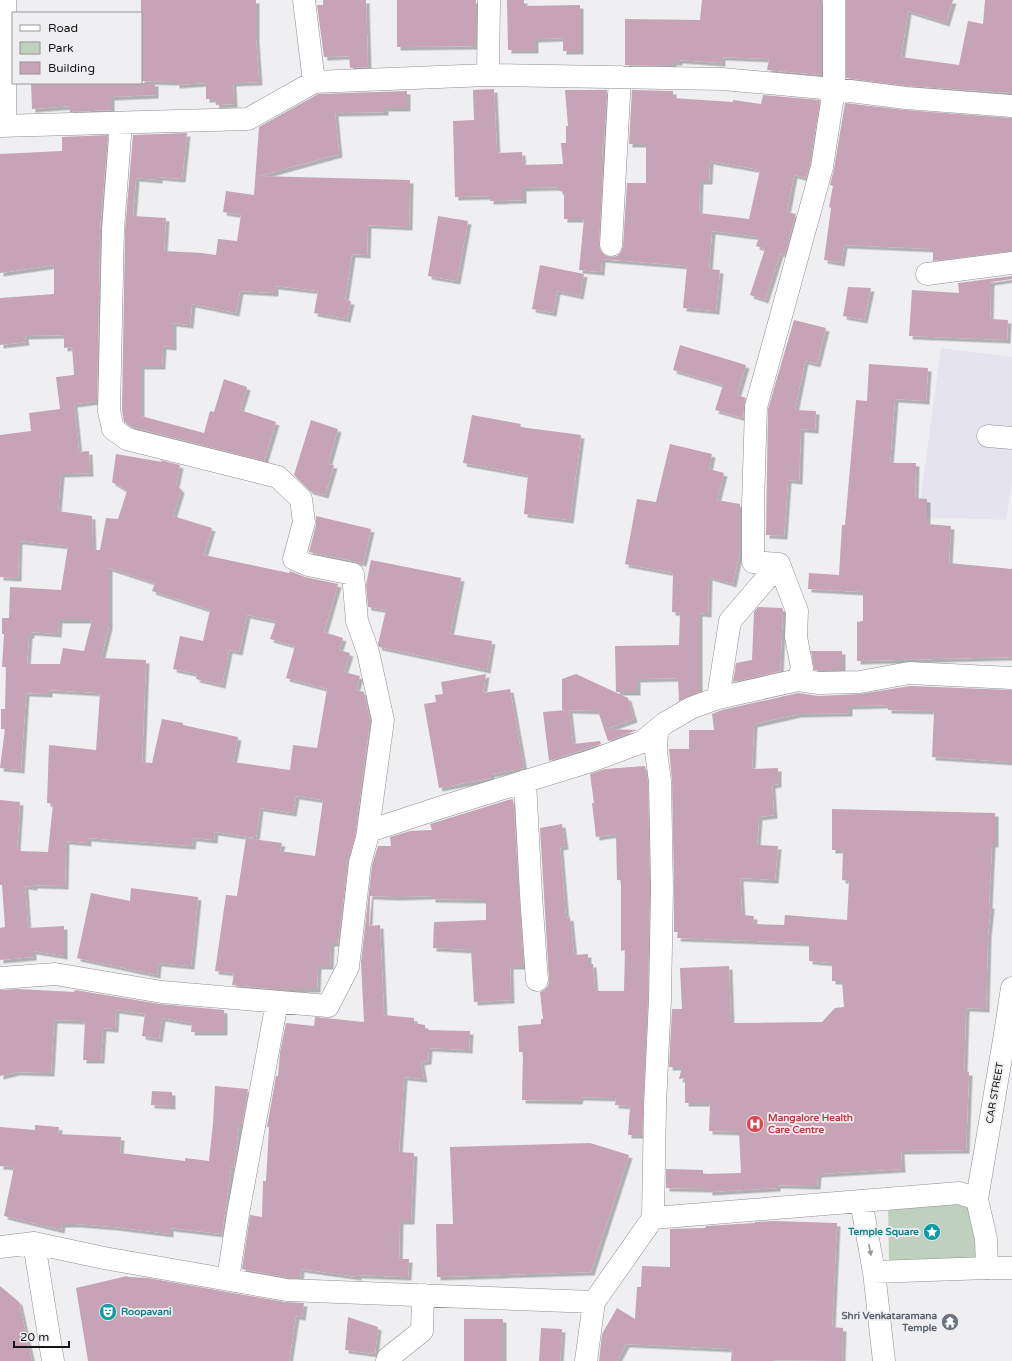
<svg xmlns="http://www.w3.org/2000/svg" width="1012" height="1361" font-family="'Varela Round',sans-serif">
  <defs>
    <filter id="shadow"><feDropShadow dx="3.5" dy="3.5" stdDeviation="0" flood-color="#0004"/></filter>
  </defs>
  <rect width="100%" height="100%" fill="#efeff2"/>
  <path fill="#e5e4ee" d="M 941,348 L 1012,357 L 1012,482 L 1006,520 L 918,517 Z"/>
  <path fill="#bfd0be" d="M 976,1201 L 977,1261 L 889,1263 L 888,1203 Z"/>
  <path fill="#c6a4b5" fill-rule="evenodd" filter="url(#shadow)" d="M 141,0 L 256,0 L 256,39 L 259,82 L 233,83 L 234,104 L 216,105 L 215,99 L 206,99 L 206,83 L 176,85 L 176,82 L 141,81 Z
    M 323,0 L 366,0 L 368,67 L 350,68 L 349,56 L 324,57 L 317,5 L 323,5 Z
    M 397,0 L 476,0 L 476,46 L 397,47 Z
    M 507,0 L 524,0 L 524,6 L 580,5 L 580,51 L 563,51 L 563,38 L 535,39 L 535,50 L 508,50 Z
    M 702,0 L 822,0 L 822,75 L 767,70 L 769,59 L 722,57 L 722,63 L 679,60 L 679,62 L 673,62 L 673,66 L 625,65 L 625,19 L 700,20 Z
    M 846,0 L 953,0 L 946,23 L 908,11 L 901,57 L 959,65 L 968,21 L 983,24 L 985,0 L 1012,0 L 1012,93 L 907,86 L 846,78 Z
    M 31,83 L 155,83 L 155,95 L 111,97 L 111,110 L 70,112 L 70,106 L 32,109 Z
    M 494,89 L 497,153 L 522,152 L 523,165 L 563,164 L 561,143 L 566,143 L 566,126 L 568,126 L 565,90 L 607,90 L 604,143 L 602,143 L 603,168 L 599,244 L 600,250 L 604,255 L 611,257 L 617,256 L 621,252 L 623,246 L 627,183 L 646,183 L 646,144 L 629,144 L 632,90 L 673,91 L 673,98 L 733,102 L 733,100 L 761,104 L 763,95 L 820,100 L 810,164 L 806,178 L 794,175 L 787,212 L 796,214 L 785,255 L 780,253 L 765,300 L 750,295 L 765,249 L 756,246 L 759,237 L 712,231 L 709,269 L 720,270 L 716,311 L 683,308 L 687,266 L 602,259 L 601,272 L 579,270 L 584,219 L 564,219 L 564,192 L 559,191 L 559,187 L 523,188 L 523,200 L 490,201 L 490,196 L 455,197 L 453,121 L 474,120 L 473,90 ZM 710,161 L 760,170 L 749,219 L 699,213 L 700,181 L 709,181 Z
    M 407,91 L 407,108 L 385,108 L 385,112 L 335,113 L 339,154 L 259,176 L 410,180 L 409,227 L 368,225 L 367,255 L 352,254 L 345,300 L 351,301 L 347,319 L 314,313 L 318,291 L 275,286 L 275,293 L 240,291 L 236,313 L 192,304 L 190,325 L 173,323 L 173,347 L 163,346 L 162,366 L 141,366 L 141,416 L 204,433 L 210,411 L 214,412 L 224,379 L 247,387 L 240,410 L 276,422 L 264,461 L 132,427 L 124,422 L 122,410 L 125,230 L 133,135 L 187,133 L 182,179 L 159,177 L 159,180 L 136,178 L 133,216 L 166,218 L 164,251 L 202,253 L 216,255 L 218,239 L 237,241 L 241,215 L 223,212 L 226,191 L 254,195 L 259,127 L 318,94 Z
    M 845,103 L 905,110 L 1012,118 L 1012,251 L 933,261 L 933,249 L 844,245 L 841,263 L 824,260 L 831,208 L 829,207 L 833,186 L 830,185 L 834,169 Z
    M 108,135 L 100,229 L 97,401 L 74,404 L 79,452 L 89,451 L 90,473 L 61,474 L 58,511 L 92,516 L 93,550 L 100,550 L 106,518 L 118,519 L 127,491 L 112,482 L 116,454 L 162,462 L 160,460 L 180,465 L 176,484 L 181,490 L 173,516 L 212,528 L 204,555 L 289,573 L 290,571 L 305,577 L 338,584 L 324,632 L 343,638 L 339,650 L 350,653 L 344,672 L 360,676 L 356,690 L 364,692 L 370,721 L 355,836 L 348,862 L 338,943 L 331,943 L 330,966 L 318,966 L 317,989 L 273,989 L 232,985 L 234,973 L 215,971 L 226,895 L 237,896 L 246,838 L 282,843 L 280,851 L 315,856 L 323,800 L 296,796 L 293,813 L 260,808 L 256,838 L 215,832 L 214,840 L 193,838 L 192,846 L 88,838 L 88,843 L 66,841 L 65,886 L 34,885 L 34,887 L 25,886 L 28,928 L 64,926 L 64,956 L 33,951 L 33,957 L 0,960 L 0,928 L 5,927 L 2,885 L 0,885 L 0,800 L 20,802 L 17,848 L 21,848 L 20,851 L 48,852 L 53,804 L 47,803 L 49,745 L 96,750 L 100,693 L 49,690 L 49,694 L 26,693 L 21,770 L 0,768 L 5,729 L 1,729 L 1,709 L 5,709 L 6,667 L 2,667 L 4,634 L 2,634 L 2,618 L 9,618 L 10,587 L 61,590 L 68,546 L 19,541 L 18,578 L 0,577 L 0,435 L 31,431 L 29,413 L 60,409 L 56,377 L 74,375 L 72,347 L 64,348 L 64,335 L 25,336 L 26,342 L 0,345 L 0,298 L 54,294 L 54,265 L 0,273 L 0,154 L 62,151 L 62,137 ZM 109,568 L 155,583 L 152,591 L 210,610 L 203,641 L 180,636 L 173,669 L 197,674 L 196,679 L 222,685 L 229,650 L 239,652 L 247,615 L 276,621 L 270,639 L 295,646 L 286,678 L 327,689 L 317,748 L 293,745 L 290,770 L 233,762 L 238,737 L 183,725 L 183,723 L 162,719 L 152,763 L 142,762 L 146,660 L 101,658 L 109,626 ZM 59,620 L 92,620 L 84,651 L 63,648 L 60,664 L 27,664 L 29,635 L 31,635 L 31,632 L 58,634 Z
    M 438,216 L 468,221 L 457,281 L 428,276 Z
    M 540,265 L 584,274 L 580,296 L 557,291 L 553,313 L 532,309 Z
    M 1012,276 L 1012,279 L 991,282 L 990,319 L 1008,320 L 1007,340 L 909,336 L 912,290 L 959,293 L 958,283 Z
    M 848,287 L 871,288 L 864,320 L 843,316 Z
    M 794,320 L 826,328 L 817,364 L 805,361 L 795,410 L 816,411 L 815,430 L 801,429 L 799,481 L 788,480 L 784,536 L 766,535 L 768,409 Z
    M 680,345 L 746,365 L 737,395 L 746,398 L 744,406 L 743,418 L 715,410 L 723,385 L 673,370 Z
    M 869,364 L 928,368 L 926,401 L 895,399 L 890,463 L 916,463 L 915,498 L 927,499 L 927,524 L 951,526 L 949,563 L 1012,569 L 1012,657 L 857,661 L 857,622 L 863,621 L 863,592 L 808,589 L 809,573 L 839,575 L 842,525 L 845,525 L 856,400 L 867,401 Z
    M 472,415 L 521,424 L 520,427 L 581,435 L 570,520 L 524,514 L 528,475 L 463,463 Z
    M 311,420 L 338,429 L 328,464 L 334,465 L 325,495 L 310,491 L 294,475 Z
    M 670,444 L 712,454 L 709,469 L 724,473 L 717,500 L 740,504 L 740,549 L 733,584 L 709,577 L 708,614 L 699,613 L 699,692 L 679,701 L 678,678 L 637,679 L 637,692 L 616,692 L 615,646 L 679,645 L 680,613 L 672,612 L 673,573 L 625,564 L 637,499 L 656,502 Z
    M 316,516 L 371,529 L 363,563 L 309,552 L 316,525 Z
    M 371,560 L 461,578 L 450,634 L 492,641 L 487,670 L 379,647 L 378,644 L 386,610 L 368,607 L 366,585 Z
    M 758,607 L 782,608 L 783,610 L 780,671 L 733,682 L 736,663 L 752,660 L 754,612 Z
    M 811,651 L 842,651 L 842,670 L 814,670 Z
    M 486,674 L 483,693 L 510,689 L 524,768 L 491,774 L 491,778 L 439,788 L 424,704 L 436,702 L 435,695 L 443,694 L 441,682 Z
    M 576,674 L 628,698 L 634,719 L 606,729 L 637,730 L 608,741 L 598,711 L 569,710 L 573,744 L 600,741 L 601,744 L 549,761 L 543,712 L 566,710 L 562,710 L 562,679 Z
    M 910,686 L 1012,690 L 1012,762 L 932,757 L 934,711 L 888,710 L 888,705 L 849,706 L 849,713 L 798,714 L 754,724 L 752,769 L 778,768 L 778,784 L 772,785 L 774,815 L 759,817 L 757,845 L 778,846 L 775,880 L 740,878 L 742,915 L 754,916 L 753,924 L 784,925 L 785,915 L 847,920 L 849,881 L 842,880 L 843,850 L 832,850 L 832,809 L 995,813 L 995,844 L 992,844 L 989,905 L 991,905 L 988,935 L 986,1009 L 966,1008 L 964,1072 L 969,1072 L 966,1150 L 901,1151 L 902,1169 L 818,1174 L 817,1186 L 777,1185 L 777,1188 L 709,1192 L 709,1189 L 666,1188 L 666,1169 L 703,1170 L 703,1174 L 741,1173 L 739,1132 L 709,1131 L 710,1103 L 685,1103 L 685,1078 L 679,1079 L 682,1067 L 669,1067 L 672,1009 L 682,1009 L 680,968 L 729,966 L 731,1023 L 822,1022 L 835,1008 L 844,1007 L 842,981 L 832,981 L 832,963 L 809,961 L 809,943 L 677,938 L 678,932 L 674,932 L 674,889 L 672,781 L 669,749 L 689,749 L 689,730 L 714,730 L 712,714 L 722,710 L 798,693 L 819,696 L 860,694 Z
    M 645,766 L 648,782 L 650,889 L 648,999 L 642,1135 L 628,1135 L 630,1106 L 615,1105 L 616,1098 L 580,1097 L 579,1101 L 522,1100 L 523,1052 L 519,1052 L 518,1026 L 541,1024 L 541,1019 L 543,1019 L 540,992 L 544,990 L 548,986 L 549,980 L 540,828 L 562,824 L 565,846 L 560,847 L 566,918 L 570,917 L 574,955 L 588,954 L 588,964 L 593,964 L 595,991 L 624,991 L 625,950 L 621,951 L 621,880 L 617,880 L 616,834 L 596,837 L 592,803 L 594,803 L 590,774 L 605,769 Z
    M 513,799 L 524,966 L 510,966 L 511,1000 L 474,1002 L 471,950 L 433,948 L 434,922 L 486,920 L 486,900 L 432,899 L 432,896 L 396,897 L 370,896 L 369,926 L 380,925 L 384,1015 L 414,1018 L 414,1023 L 425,1025 L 425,1030 L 470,1031 L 469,1050 L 429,1048 L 428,1061 L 421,1062 L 424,1079 L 404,1077 L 399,1152 L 414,1153 L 411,1221 L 400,1221 L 399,1259 L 409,1259 L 408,1277 L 358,1275 L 358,1277 L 301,1269 L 300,1278 L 288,1278 L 242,1269 L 250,1215 L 262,1217 L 263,1181 L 266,1181 L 269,1127 L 267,1127 L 276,1076 L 278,1076 L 280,1052 L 286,1023 L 314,1026 L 315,1017 L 364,1022 L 361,962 L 372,865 L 378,846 L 391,846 L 390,837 L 410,831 L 432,830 L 430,824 L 508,800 Z
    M 131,888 L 198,897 L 191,966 L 158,963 L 157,975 L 77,958 L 91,893 L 130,901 Z
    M 18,989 L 74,992 L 75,990 L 160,1004 L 224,1010 L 224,1032 L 191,1032 L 192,1023 L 162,1018 L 159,1039 L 142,1036 L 145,1014 L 116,1010 L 115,1029 L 103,1028 L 101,1060 L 83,1060 L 85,1021 L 54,1020 L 51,1073 L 17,1072 L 0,1076 L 0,990 Z
    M 215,1086 L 248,1089 L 242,1124 L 239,1124 L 234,1168 L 231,1167 L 222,1234 L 170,1228 L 170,1234 L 114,1227 L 77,1224 L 62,1224 L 61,1230 L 4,1216 L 14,1167 L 0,1166 L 0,1127 L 35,1130 L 35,1125 L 59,1127 L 58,1134 L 121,1137 L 120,1153 L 185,1161 L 185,1158 L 209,1161 L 213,1123 Z
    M 152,1091 L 172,1092 L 172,1106 L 151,1105 Z
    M 590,1143 L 629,1155 L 591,1272 L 437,1277 L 436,1224 L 453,1224 L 450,1147 Z
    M 773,1221 L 837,1223 L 832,1327 L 843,1328 L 842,1361 L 772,1360 L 772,1361 L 731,1361 L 732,1349 L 626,1344 L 617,1361 L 599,1361 L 602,1334 L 617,1308 L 635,1319 L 637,1287 L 641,1287 L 642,1266 L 670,1267 L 670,1229 L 705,1228 L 706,1226 L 755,1223 L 755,1222 Z
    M 127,1276 L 128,1277 L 148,1278 L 285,1302 L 304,1303 L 302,1317 L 296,1316 L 289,1361 L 88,1361 L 76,1288 Z
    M 0,1286 L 19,1302 L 32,1361 L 0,1361 Z
    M 348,1317 L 378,1327 L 375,1354 L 345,1350 Z
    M 464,1319 L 503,1319 L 503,1361 L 464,1361 Z
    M 541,1328 L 562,1329 L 560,1361 L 539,1361 Z"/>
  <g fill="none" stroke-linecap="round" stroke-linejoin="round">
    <defs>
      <path id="minor" d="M 5,0 L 5,126
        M 304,0 L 314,82
        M 488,75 L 489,0
        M 121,123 L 113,229 L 109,411 L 113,429 L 127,439 L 278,477 L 301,499 L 304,522 L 294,559 L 308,565 L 353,574 L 357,621 L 368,652 L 383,720 L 367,838
        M 0,126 L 248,119 L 314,82 L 488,75 L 722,79 L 834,89 L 906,98 L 1012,106
        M 611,245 L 620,77
        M 927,274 L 1012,263
        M 988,436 L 1012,438
        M 798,680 L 802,668 L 796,637 L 797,611 L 779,564 L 753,562 L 753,504 L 756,407 L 822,167 L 834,89 L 834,0
        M 718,698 L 730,621 L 779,564
        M 525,781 L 531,895 L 537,980
        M 0,978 L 55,974 L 162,992 L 328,1006 L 348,967 L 360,863 L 369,831 L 442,807 L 591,761 L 642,742 L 665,723 L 691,708 L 718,698 L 798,680 L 819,683 L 860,682 L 909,673 L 1012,678
        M 861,1201 L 874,1272 L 884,1361
        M 653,1218 L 655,1105 L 660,999 L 662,889 L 660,781 L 656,752 L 657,730
        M 34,1243 L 53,1361
        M 0,1247 L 34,1243 L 104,1258 L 287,1290 L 594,1302 L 653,1218 L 959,1193 L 977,1199
        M 874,1272 L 987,1268 L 1012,1268
        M 228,1279 L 238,1214 L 277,1002
        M 387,1361 L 388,1358 L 422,1331 L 423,1295
        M 586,1361 L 594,1302"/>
      <path id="major" d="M 987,1268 L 986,1239 L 977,1199 L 1004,1040 L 1012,988"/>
    </defs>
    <use href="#minor" stroke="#8f8f91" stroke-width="23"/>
    <use href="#major" stroke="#8f8f91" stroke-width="23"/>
    <use href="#minor" stroke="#fff" stroke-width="22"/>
    <use href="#major" stroke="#fff" stroke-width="22"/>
  </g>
  <defs><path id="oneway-solid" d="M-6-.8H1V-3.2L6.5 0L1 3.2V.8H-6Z"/></defs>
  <use fill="#969696" href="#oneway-solid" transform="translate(870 1250) rotate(79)"/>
  <defs>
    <symbol id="hospital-disc" viewBox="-11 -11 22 22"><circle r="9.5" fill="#e0444e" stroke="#efeff2"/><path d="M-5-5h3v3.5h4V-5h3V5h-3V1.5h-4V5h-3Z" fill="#fff"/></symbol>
    <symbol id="sight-disc" viewBox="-11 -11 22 22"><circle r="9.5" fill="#0f9aa8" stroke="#efeff2"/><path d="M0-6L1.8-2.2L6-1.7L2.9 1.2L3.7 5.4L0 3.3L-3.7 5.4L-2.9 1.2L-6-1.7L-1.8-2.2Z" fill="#fff"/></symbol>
    <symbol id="theatre-disc" viewBox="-11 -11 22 22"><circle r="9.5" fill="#0f9aa8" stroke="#efeff2"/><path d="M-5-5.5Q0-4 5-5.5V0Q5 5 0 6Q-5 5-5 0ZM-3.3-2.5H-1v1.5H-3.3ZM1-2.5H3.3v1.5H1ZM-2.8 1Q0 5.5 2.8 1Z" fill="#fff"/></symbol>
    <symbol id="temple-disc" viewBox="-11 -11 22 22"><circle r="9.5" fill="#6b7280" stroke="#efeff2"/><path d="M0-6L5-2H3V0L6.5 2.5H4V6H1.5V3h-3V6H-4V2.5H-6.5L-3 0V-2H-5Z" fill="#fff"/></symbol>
  </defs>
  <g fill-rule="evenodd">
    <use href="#hospital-disc" x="745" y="1114" width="20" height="20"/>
    <use href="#sight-disc" x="922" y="1222" width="20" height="20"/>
    <use href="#theatre-disc" x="98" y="1302" width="20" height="20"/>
    <use href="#temple-disc" x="940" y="1312" width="20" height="20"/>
  </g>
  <g text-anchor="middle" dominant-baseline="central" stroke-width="3.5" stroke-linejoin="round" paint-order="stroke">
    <g font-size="10" fill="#161516" stroke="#efeff2">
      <text transform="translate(995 1093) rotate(-80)">CAR STREET</text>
    </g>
    <g font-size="10" font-weight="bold" fill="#be3a42" stroke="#efeff2" text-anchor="start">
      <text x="768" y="1118">Mangalore Health<tspan x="768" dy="12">Care Centre</tspan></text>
    </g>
    <g font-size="10" font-weight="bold" fill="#0d838f" stroke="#efeff2" text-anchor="end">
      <text x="919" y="1232">Temple Square</text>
      <text x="121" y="1312" text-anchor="start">Roopavani</text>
    </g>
    <g font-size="10" font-weight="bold" fill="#5b616d" stroke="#efeff2" text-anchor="end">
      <text x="937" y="1316">Shri Venkataramana<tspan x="937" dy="12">Temple</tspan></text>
    </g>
  </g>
  <rect x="12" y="12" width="130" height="72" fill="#efeff2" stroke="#98989a"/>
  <rect x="20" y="25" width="20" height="6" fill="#ffffff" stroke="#98989a"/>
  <text x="48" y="32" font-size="12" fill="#161516">Road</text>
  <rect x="20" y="42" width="20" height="12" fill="#bfd0be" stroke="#98989a"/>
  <text x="48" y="52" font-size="12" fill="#161516">Park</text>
  <rect x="20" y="62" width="20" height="12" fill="#c6a4b5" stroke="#98989a"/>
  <text x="48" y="72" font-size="12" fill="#161516">Building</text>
  <path d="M14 1341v6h55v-6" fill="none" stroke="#161516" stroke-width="2"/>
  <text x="20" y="1341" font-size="12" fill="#161516" stroke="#efeff2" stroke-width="3" paint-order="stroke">20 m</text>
</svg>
